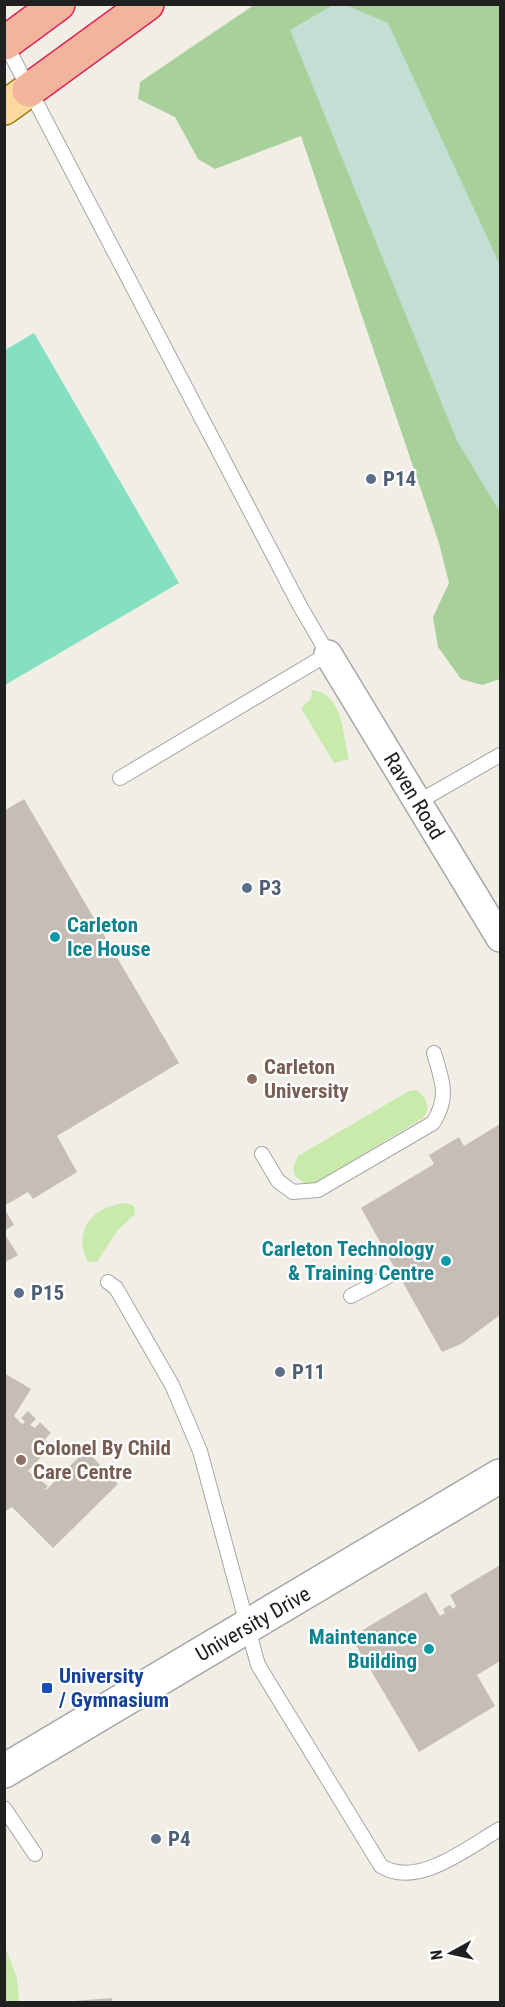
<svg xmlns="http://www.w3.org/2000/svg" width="505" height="2007" font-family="'Roboto Condensed',sans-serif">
  <rect width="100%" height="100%" fill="#f1eee6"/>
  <path fill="#c8ebac" d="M 312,690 C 344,693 342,735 349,759 L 334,763 L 301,708 L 311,699 Z
    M 416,1090 C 426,1096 432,1108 423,1118 L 316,1183 L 306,1184 L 295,1176 L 293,1167 L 298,1156 L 409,1091 Z
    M 127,1203 L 134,1206 L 135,1214 L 117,1231 L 97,1262 L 88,1262 C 71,1229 95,1205 127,1203 Z
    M 4,1944 L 17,1978 L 19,2002 L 5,2002 Z"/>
  <path fill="#a8d09b" d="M 254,5 L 500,5 L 500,679 L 482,685 L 461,679 L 438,647 L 433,617 L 449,583 L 439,543 L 301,136 L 215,169 L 198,159 L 175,117 L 138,99 L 140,82 Z"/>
  <path fill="#c3dfd4" d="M 333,5 L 346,5 L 388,23 L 500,265 L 500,512 L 457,441 L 290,30 Z"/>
  <path fill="#84e0c1" d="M 34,333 L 179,583 L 5,685 L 5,350 Z"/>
  <path fill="#c6beb6" d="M 24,799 L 179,1063 L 57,1136 L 77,1172 L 33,1199 L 28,1192 L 4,1206 L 4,811 Z
    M 500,1124 L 500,1315 L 461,1344 L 442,1352 L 361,1208 L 434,1164 L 429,1155 L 459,1137 L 464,1146 Z
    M 4,1208 L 14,1225 L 4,1231 Z
    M 4,1233 L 18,1255 L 4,1263 Z
    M 4,1373 L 31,1389 L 14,1416 L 22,1424 L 25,1422 L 21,1418 L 28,1411 L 36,1419 L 30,1425 L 35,1428 L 40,1422 L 51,1433 L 45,1439 L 50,1448 L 28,1471 L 48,1486 L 45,1489 L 46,1490 L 86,1450 L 118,1484 L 53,1548 L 12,1507 L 4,1512 Z
    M 500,1565 L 500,1661 L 477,1675 L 495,1706 L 419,1752 L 351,1637 L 426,1592 L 440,1616 L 445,1613 L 443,1609 L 450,1605 L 453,1609 L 456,1606 L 450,1595 Z
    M 112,1998 L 112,2002 L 74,2002 L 74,2001 Z"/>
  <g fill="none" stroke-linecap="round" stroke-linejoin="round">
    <defs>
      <path id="service" d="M 5,43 L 300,606 L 328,654 L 120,778
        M 418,802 L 500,755
        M 262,1154 L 278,1181 L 293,1192 L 318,1190 L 433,1123 C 450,1096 442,1081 434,1053
        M 108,1282 L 116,1288 L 172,1385 L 200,1451 L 258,1665 L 381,1866 C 418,1889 468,1847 500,1829
        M 351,1296 L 387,1277
        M 4,1808 L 35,1854"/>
      <path id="minor" d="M 328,654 L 500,938"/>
      <path id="tertiary" d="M 4,1771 L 500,1476"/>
      <path id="primary" d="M 4,108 L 29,90"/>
      <path id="trunk" d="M 5,43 L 58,4
        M 29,90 L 147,4"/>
    </defs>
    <use href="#service" stroke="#a7a7a7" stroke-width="16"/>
    <use href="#minor" stroke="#a7a7a7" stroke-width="30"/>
    <use href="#tertiary" stroke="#a7a7a7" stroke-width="36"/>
    <use href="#primary" stroke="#9c7000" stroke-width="36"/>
    <use href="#trunk" stroke="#de245b" stroke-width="36"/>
    <use href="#service" stroke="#fff" stroke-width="14"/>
    <use href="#minor" stroke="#fff" stroke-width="27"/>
    <use href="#tertiary" stroke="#fff" stroke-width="33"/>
    <use href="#primary" stroke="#fdd99f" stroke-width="33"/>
    <use href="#trunk" stroke="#f3b49c" stroke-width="33"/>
  </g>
  <g fill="#5c6f8a" stroke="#fff" stroke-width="2">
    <circle cx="371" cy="479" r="6"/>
    <circle cx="247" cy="888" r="6"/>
    <circle cx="19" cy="1293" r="6"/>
    <circle cx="280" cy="1372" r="6"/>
    <circle cx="156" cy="1839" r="6"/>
  </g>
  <g fill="#0f9aa8" stroke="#fff" stroke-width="2">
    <circle cx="55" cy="937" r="6"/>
    <circle cx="446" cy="1261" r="6"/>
    <circle cx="429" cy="1649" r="6"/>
  </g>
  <g fill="#8d6e63" stroke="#fff" stroke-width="2">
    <circle cx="252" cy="1079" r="6"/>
    <circle cx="21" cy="1460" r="6"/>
  </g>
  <rect fill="#1a4fb4" stroke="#fff" stroke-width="2" x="41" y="1682" width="12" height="12" rx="3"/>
  <g text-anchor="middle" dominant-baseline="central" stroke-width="4.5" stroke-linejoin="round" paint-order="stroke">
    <g font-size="21" font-weight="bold" fill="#4e5e75" stroke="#fff" text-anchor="start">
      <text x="383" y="479">P14</text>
      <text x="259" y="888">P3</text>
      <text x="31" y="1293">P15</text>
      <text x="292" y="1372">P11</text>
      <text x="168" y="1839">P4</text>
    </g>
    <g font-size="21" fill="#202020" stroke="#fff">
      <text transform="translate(414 796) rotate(59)">Raven Road</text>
      <text transform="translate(253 1624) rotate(-30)">University Drive</text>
    </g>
    <g font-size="21" font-weight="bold" fill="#0d838f" stroke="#fff" text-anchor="end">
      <text x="67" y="925" text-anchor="start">Carleton<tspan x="67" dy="24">Ice House</tspan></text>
      <text x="434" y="1249">Carleton Technology<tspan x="434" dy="24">&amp; Training Centre</tspan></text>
      <text x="417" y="1637">Maintenance<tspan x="417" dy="24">Building</tspan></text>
    </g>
    <g font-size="21" font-weight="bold" fill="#785e54" stroke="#fff" text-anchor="start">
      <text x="264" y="1067">Carleton<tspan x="264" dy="24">University</tspan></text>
      <text x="33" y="1448">Colonel By Child<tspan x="33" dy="24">Care Centre</tspan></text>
    </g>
    <g font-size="21" font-weight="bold" fill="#164399" stroke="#fff" text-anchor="start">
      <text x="59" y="1676">University<tspan x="59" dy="24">/ Gymnasium</tspan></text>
    </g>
  </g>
  <rect width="505" height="2007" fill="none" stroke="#202020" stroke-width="12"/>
  <g transform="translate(451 1953) rotate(262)" stroke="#ffffff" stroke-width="4.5" paint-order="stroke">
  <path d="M0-4.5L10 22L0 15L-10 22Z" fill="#202020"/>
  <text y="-9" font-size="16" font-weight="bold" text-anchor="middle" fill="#202020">N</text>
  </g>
</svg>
